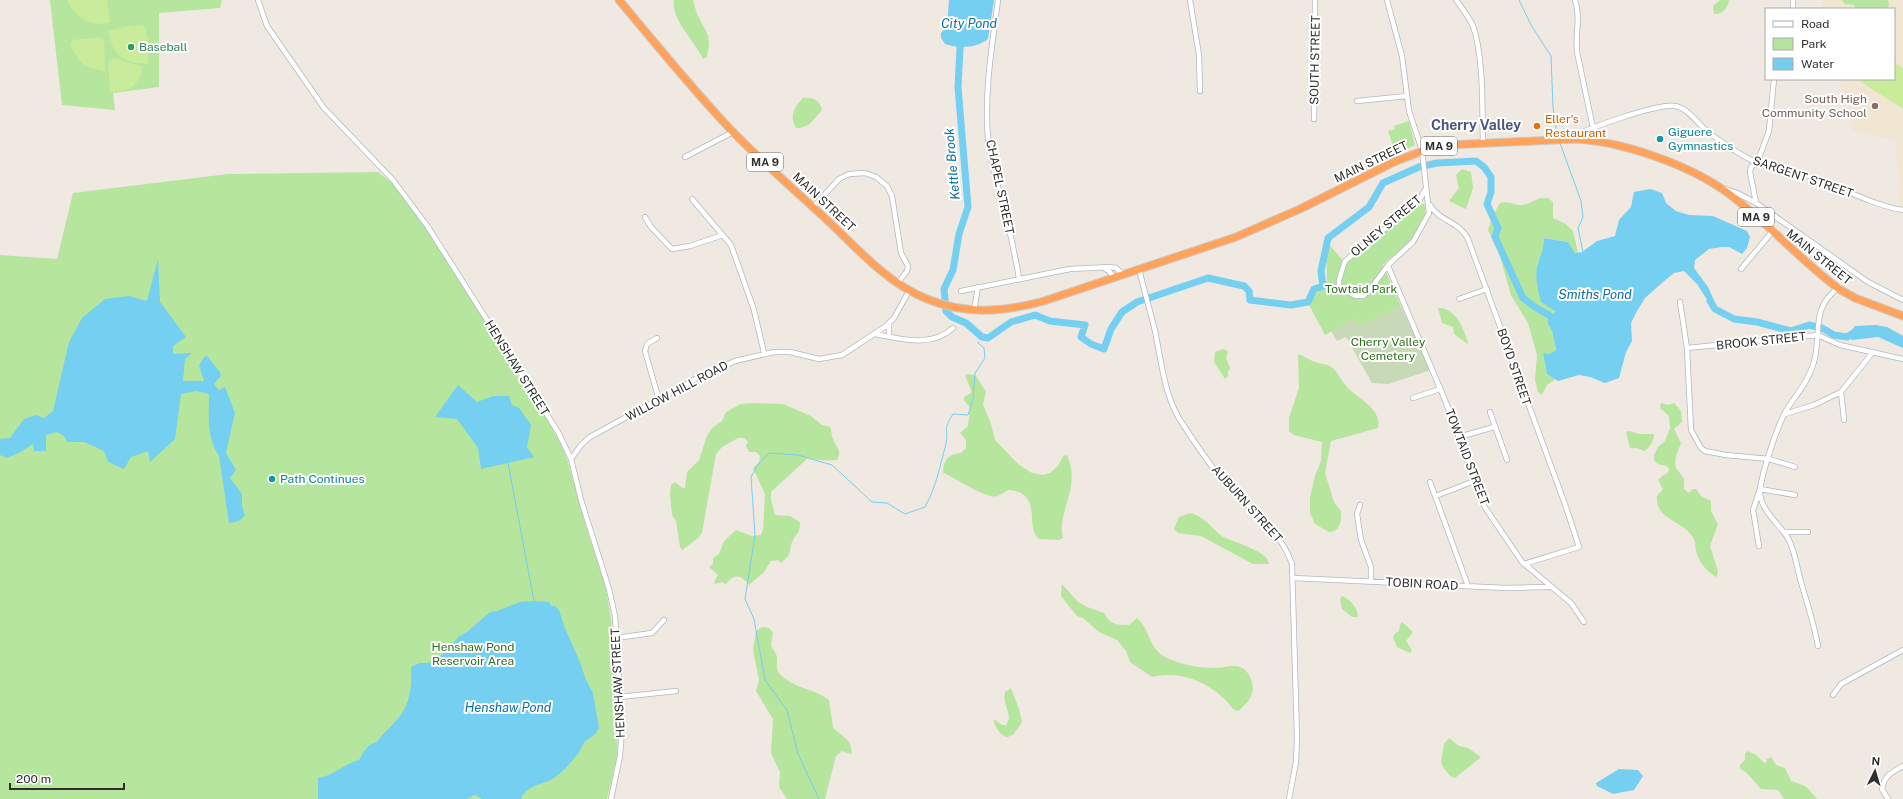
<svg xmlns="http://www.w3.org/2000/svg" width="1903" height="799" font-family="'Public Sans',sans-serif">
  <rect width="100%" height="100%" fill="#efe9e1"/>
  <path fill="#f0e6d1" d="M 1824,0 L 1903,0 L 1903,205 L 1897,204 L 1901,189 L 1895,140 L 1854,132 L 1839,79 L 1894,79 L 1894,9 L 1820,9 Z"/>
  <path fill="#b6e59e" d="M 50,0 L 222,0 L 220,8 L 159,13 L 159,87 L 113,93 L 115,110 L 62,105 Z
    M 674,0 L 693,0 L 697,14 L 708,35 L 709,45 L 707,57 L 703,59 C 695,41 671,20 674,0 Z
    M 1720,0 L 1729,0 C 1728,8 1722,15 1714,14 L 1713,6 Z
    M 1842,0 L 1888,0 L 1889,5 L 1887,9 L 1856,9 L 1854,5 L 1845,4 Z
    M 803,98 C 813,97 820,100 822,110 C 813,120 810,128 796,128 C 789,116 794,108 803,98 Z
    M 1409,121 L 1415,145 L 1396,154 L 1388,131 L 1395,129 L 1394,126 Z
    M 1462,169 L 1471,172 L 1473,188 L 1466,209 L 1449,201 L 1459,188 L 1456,175 Z
    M 378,172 L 392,183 L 419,216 L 479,311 L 512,368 L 543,413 L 559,440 L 567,459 L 587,530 L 605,585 L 611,618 L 617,677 L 618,723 L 617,757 L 607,799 L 0,799 L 0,255 L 57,259 L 73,193 L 228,174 Z
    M 1540,198 L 1548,198 L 1553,202 L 1553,218 L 1566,224 L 1573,231 L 1578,253 L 1574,252 L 1568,242 L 1546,238 L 1544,239 L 1544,250 L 1537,264 L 1541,302 L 1553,309 L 1555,313 L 1548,318 L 1548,324 L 1552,331 L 1556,351 L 1550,354 L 1543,353 L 1547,374 L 1556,379 L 1547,385 L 1542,395 L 1538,392 L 1535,380 L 1537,355 L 1528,323 L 1511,295 L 1499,253 L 1488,230 L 1493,215 L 1500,203 C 1508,201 1511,204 1519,205 C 1526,206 1533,201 1540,198 Z
    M 1420,204 L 1424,204 C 1431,214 1411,242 1403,250 C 1396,255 1389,258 1383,265 L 1401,306 L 1359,326 L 1354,319 L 1325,335 L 1309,305 L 1316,293 L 1327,281 L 1326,254 L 1328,243 L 1346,264 Z
    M 1438,308 C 1456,307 1464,330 1469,345 L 1454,334 L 1453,327 L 1442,323 Z
    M 1223,349 L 1228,351 L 1226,358 L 1230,368 L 1228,371 L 1228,376 L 1225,379 L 1214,362 L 1215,352 Z
    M 1298,354 C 1304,356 1309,360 1315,362 C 1320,364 1326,364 1330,366 C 1339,372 1342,383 1350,390 C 1361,400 1382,410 1378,428 L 1331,441 L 1325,473 L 1334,502 L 1341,511 L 1341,520 L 1338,528 L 1334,531 L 1329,532 L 1315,524 L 1310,513 L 1310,498 L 1315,476 L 1321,461 L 1322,442 L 1294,435 L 1289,431 L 1289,418 L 1299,388 Z
    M 969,374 L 976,376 L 986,392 L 983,404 L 991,424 L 995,440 L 1018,464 L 1032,473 L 1043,475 L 1050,473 L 1058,466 L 1063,456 L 1067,455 C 1082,488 1056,512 1063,538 L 1059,540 L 1039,539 C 1024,527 1044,493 1009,490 C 1005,491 1002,494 998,496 C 986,500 955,477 943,473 C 943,460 948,454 961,453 L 966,448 L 966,440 L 960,433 L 968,426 L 970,408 L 964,400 L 964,397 L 971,393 L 971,390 L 965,375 Z
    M 752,403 L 783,404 L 811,416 L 822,425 L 830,427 C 832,431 831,435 833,439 C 837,448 842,450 837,460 C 828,461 818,460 808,458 L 771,492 L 771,500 L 775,515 L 790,516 L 800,522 C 800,534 797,532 793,540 C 787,552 795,551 781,563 L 778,560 L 771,561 L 764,572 L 749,585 C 741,575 735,573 726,584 L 722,582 L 715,584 L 714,582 L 718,575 L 709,567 L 713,564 L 713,558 L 719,554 L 724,541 L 736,530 L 752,536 L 761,535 L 763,530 L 765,494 L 753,468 L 759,462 L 760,456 L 756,452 L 749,452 L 746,446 L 748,442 L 744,438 L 738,438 L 722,447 L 716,454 L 702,533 L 698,538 L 682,550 L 680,547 L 676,521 L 672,515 L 670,494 L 671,485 L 675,482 L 682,488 L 685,488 L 687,472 L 699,460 L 707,436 L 712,428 L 722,421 L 726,412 L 741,404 Z
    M 1661,403 L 1668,405 L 1674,403 L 1681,411 L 1682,422 L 1674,429 L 1681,443 L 1676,456 L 1675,466 L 1684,479 L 1684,489 L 1689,493 L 1693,489 L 1696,489 L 1701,496 L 1711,501 L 1711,511 L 1718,524 L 1710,546 L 1718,571 L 1717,577 C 1709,574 1699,562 1697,554 C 1695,548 1696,541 1692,536 C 1682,520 1655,520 1657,496 L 1663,489 L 1658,480 L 1662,476 L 1668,473 L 1669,469 L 1667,466 C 1659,465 1653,464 1654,455 L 1658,447 L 1665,441 L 1670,428 L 1669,416 L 1660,408 Z
    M 1629,431 L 1639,434 L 1654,434 C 1654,440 1650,448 1644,451 L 1637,448 L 1630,448 L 1626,432 Z
    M 1190,513 C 1209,518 1214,534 1228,539 C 1237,543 1269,552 1269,564 L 1253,564 L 1201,536 L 1178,533 L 1174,529 L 1179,517 Z
    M 1062,584 L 1078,602 L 1087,607 L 1104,613 C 1110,625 1117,625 1129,625 L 1137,618 C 1150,629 1149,649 1165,657 C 1180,665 1200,668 1216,668 C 1223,668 1233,664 1240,667 C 1249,670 1255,684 1252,693 C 1251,700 1244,705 1240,710 L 1236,711 C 1230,707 1227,700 1221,696 C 1202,679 1177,671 1152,677 L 1130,662 L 1126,651 L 1117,640 L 1099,632 L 1083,618 L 1077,616 L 1061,596 Z
    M 1342,596 C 1350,599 1358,608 1358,617 L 1352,617 L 1342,609 L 1340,599 Z
    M 1402,622 L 1413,632 L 1406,641 L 1412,650 L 1410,653 L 1397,647 L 1393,638 L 1395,633 L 1399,631 L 1400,625 Z
    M 762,627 L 769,628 L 773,633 L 771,646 C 772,648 775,651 776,654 C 779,660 774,669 780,674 C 794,689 814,688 829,700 L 833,727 C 840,736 854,740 851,754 L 842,751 L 836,756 L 825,799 L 787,799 L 779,787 L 780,772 L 771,753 L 773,719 L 756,691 L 759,680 L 753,650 L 756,631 Z
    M 1011,688 L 1019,709 L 1022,722 L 1013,735 C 1011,735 1009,737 1007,737 C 1000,736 993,724 994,719 L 1002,725 L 1006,725 C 1014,714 1002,707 1005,692 Z
    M 1449,738 L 1459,746 L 1468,748 L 1481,757 L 1455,778 L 1450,776 L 1443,767 L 1441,762 L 1444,744 Z
    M 1747,751 L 1756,755 L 1763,762 L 1766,763 L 1767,759 L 1771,757 L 1776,765 L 1785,768 L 1791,781 C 1809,787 1806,786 1817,799 L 1784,799 L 1778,790 L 1761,789 L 1746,772 L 1740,769 L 1740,765 L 1745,760 L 1745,754 Z"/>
  <path fill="#c8d9b8" d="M 1401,306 L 1431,370 L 1388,384 L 1372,383 L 1346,337 L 1337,341 L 1331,331 L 1354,319 L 1359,326 Z"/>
  <path fill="#c9ec9a" d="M 67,0 L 107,0 L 110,23 C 90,26 76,19 67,0 Z
    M 132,25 L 133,27 L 143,25 L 146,28 L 147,37 L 149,38 L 148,64 C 123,63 113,56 108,31 Z
    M 99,37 L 104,40 L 105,71 C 84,68 80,63 70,45 L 73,40 Z
    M 114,58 L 143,67 C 138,87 130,91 110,92 L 108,62 Z
    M 1894,62 L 1903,68 L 1903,109 L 1858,80 L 1894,79 Z"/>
  <path fill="#75cff0" d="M 949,0 L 994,0 L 988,39 C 977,48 959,49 945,44 L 941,38 L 941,33 L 947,26 Z
    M 1650,189 L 1662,193 L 1666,203 L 1676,211 L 1689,215 L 1713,216 L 1747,231 L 1750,237 L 1747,248 L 1742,254 L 1729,247 L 1722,247 L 1709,249 L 1695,260 L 1694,268 L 1708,287 L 1717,307 L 1715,309 L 1713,309 L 1697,284 L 1684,271 L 1674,273 L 1663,282 L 1645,298 L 1637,311 L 1631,323 L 1632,341 L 1626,352 L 1619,378 L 1605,383 L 1590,377 L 1579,375 L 1558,381 L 1547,374 L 1543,353 L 1550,354 L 1556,350 L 1552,331 L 1548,324 L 1548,318 L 1554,315 L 1555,311 L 1541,302 C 1538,291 1534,275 1538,263 C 1541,254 1544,249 1544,238 L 1568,242 L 1575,253 L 1582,252 L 1597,241 L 1615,236 L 1619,220 L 1631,207 L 1634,192 Z
    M 158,259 L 160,302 L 186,337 L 173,346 L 173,354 L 192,353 L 185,359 L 183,381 L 204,381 L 199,365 L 206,355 L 220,372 L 221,376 L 214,384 L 219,390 L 225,387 L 235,413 L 226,453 L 236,470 L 230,478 L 242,494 L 242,506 L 245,515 C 241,521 236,522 229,523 L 219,456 C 206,435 209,417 209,394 L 196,391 L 181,394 L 175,439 L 150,462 L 148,451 L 131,457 L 124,469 L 108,462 L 104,451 L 84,442 L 67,442 L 64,436 L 57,432 L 46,435 L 46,451 L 34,451 L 33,444 L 19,453 L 7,458 L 0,455 L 0,439 L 10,438 L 24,419 L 36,415 L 44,418 L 53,411 L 69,342 L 82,318 L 105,299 L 129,296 L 147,301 Z
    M 1876,325 L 1887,327 L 1903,336 L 1903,348 L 1878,337 L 1852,340 L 1847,337 L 1855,326 Z
    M 458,385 L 477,402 L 493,396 L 509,396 L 512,405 L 519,408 L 531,425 L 527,447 L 534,457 L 481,469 L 478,448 L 457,419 L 435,417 Z
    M 534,601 L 549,602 L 551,606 L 555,606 L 559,610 L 565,628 L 579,660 L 586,680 L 593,693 L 599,728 C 594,738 589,737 584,743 C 581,747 580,753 576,756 C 570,764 558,777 549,781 C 540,784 524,788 521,799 L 482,799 L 475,795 L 467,799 L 318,799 L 318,778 C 333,776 344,764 359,760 C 363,753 368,743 377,742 C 382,734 388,730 394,723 C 410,708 412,688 411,667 L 420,663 L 428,663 L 436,660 L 449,649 L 458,637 L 467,632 L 490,612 L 497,611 L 520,602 Z
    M 1619,769 L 1638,770 L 1643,776 L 1634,790 L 1613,794 L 1597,786 L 1596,783 Z"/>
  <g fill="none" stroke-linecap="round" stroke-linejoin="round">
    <path stroke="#75cff0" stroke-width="1" d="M 1519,0 L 1531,25 L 1551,56 L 1553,107 L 1557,136
      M 1560,143 L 1581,201 L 1583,217 L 1578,228 L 1583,252
      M 980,339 L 982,337
      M 508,463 L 534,601
      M 819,799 L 798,754 L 787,710 L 765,680 L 754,619 L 745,599 L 755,535 L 751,477 L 757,466 L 769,453 L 798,455 L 832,465 L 872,502 L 887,503 L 905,514 L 925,507 C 936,487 940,466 946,444 C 949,428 942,431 953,414 L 968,415 L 973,399 L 975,373 L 985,358 L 984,348 L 978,343 L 978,342"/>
    <path stroke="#75cff0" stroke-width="7" d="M 960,48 L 958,87 L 968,207 L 959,234 L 953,270 L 944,289 L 946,311 L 952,317 L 966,323 L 982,337 L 988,338 L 1011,322 L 1035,315 L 1050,321 L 1085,325 L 1081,337 L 1091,344 L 1104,349 L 1111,329 L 1122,312 L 1137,302 L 1208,278 L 1244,286 L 1249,291 L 1250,300 L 1291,305 L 1308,302 L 1314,289 L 1323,286 L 1321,271 L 1328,238 L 1369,207 L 1383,183 L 1419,167 L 1437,163 L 1476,161 L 1484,167 L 1491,177 L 1491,192 L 1487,204 L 1498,228 L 1495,237 L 1523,298 L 1535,307 L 1552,317 L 1562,318
      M 1710,301 L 1715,309 L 1734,319 L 1757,322 L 1791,331 L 1809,325 L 1822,328 L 1834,335 L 1847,337 L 1855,332"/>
    <defs>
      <path id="minor" d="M 258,0 L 267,26 L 324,108 L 393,180 L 428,227 L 558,432 L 571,459 L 581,500 L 609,589 L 615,616 L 622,728 L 620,756 L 611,799
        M 998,0 C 992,46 984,93 988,139 C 990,164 999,188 1005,213 C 1011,234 1015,256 1019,278
        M 1190,0 L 1199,55 L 1200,91
        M 1387,0 L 1402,56 L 1409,111 L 1422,150 L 1429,213 L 1413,242 L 1389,264 L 1369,291 L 1363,296 L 1356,296 L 1342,290 L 1339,285 L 1339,280 L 1345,261 L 1419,201 L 1426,188
        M 1456,0 C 1462,8 1469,17 1473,26 C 1484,57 1482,110 1483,143
        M 1575,0 C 1581,18 1575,34 1577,52 L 1596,142
        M 1793,9 L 1793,0
        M 1357,101 L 1407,96
        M 1314,119 L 1315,0
        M 1568,138 C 1588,129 1656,103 1675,106 C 1688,108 1698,124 1708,132 C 1721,142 1736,152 1751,160 C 1771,171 1792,170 1812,177 C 1842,188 1872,205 1903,210
        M 685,157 L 733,132
        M 1723,188 L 1737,193 L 1756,203 L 1868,282 L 1903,300
        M 692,199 L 731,245 L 754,310 L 764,353
        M 1756,203 L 1750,172 L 1751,167 L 1757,163 L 1769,131 L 1774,79
        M 1430,205 C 1439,221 1460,222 1468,239 L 1566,507 L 1579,547 L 1524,564
        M 813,207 L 839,179 L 849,174 L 865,173 L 876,177 L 887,186 L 892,196 L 901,253 L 908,266 L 907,271 L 897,284
        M 645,217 L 651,227 L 672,249 L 690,246 L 723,235
        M 1388,266 L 1445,400 L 1484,506 L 1522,562 L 1571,603 L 1584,622
        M 1104,268 L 1110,272 L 1114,278
        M 1139,269 C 1144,290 1150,310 1155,331 C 1162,364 1164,398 1184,426 C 1197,446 1210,465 1225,483 C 1250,511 1279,527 1292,564 L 1297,738 L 1296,762 L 1289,799
        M 1741,269 L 1772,232
        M 961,291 L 1070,269 L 1110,267 L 1116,268 L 1123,274
        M 1459,299 L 1487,289
        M 1680,302 L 1687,348 L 1691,430 L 1701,448 L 1705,451 L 1726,455 L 1769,459 L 1795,467
        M 974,311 L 978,287
        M 889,323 L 889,337
        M 875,334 C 902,339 931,348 953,328
        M 657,338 L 647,344 L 645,351 L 659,400
        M 1687,348 L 1818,335 L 1840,345 L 1903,359
        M 1841,392 L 1844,420
        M 1413,398 L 1437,390 L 1440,387
        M 1490,412 L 1507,460
        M 1785,414 L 1814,405 L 1841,392 L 1873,352
        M 1459,437 L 1494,427
        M 571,459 L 581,445 L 590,437 L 701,376 L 735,361 L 774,352 L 790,352 L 819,359 L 842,355 L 886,326 L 894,318 L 909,291
        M 1430,482 L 1468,586
        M 1436,496 L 1474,481
        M 1360,505 L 1357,514 L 1361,540 L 1371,567 L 1371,582
        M 1784,532 L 1808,532
        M 1759,546 L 1753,510 L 1760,489 L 1795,495
        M 1293,578 L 1506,588 L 1551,587
        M 616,638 L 652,633 L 664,620
        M 1818,646 C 1814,624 1807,603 1801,582 C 1797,568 1795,551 1788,538 C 1779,524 1758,508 1760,489 C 1763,470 1777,426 1787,409 C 1796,395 1808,382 1813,365 C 1823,335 1809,310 1838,288
        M 1833,695 L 1841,684 L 1903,650
        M 620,697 L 676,691
        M 1888,799 L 1882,789 C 1884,776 1892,772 1903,766"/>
      <path id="highway" d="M 619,0 C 656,44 692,89 731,130 C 762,162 796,191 828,221 C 859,250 887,283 927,299 C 966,315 1004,312 1044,301 L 1236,237 L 1300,209 L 1394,162 L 1430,148 L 1448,145 L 1574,139 C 1621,141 1691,165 1729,194 C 1768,223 1800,260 1839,289 L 1855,298 L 1903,316"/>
    </defs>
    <use href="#minor" stroke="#b4b7c1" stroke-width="6"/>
    <use href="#highway" stroke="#c9c9c9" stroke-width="9"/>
    <use href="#minor" stroke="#fff" stroke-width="4.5"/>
    <use href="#highway" stroke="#ffa35c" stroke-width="7"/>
  </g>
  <circle fill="#2e9e5b" stroke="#fff" stroke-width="1.5" cx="131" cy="47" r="4"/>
  <circle fill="#8d6e63" stroke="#fff" stroke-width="1.5" cx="1875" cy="106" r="4"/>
  <circle fill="#e8710a" stroke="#fff" stroke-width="1.5" cx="1537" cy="126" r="4"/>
  <g fill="#0f9aa8" stroke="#fff" stroke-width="1.5">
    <circle cx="1660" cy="139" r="4"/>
    <circle cx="272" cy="479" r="4"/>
  </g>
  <g text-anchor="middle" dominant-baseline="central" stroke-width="4" stroke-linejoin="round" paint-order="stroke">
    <g fill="#fff" stroke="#6d6d6d" stroke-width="1">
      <rect x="1421" y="137" width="36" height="18" rx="3"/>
      <rect x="747" y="153" width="36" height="18" rx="3"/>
      <rect x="1738" y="208" width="36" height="18" rx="3"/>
    </g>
    <g font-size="11" font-weight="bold" fill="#2e2e2e">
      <text x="1439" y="146">MA 9</text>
      <text x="765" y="162">MA 9</text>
      <text x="1756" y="217">MA 9</text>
    </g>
    <g font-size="12" fill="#27864d" stroke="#fff" text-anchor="start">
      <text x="139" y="47">Baseball</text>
    </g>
    <g font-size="12" fill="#2e2e2e" stroke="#fff">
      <text transform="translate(1315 60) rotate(-89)">SOUTH STREET</text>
      <text transform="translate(1371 162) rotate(-26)">MAIN STREET</text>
      <text transform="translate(1803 177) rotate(19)">SARGENT STREET</text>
      <text transform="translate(1000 187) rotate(78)">CHAPEL STREET</text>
      <text transform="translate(824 202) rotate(43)">MAIN STREET</text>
      <text transform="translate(1386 226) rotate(-40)">OLNEY STREET</text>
      <text transform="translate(1819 257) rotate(39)">MAIN STREET</text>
      <text transform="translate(1761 341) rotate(-6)">BROOK STREET</text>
      <text transform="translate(1514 367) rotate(71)">BOYD STREET</text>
      <text transform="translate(517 368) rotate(58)">HENSHAW STREET</text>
      <text transform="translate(677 391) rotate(-28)">WILLOW HILL ROAD</text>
      <text transform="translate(1467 457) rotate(69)">TOWTAID STREET</text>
      <text transform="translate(1247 504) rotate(48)">AUBURN STREET</text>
      <text transform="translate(1422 584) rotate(3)">TOBIN ROAD</text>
      <text transform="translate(618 683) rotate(-93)">HENSHAW STREET</text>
    </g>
    <g font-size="12" fill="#785e54" stroke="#fff" text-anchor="end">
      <text x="1867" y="99">South High<tspan x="1867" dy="14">Community School</tspan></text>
    </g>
    <g font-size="12" fill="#c56008" stroke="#fff" text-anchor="start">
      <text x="1545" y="119">Eller's<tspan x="1545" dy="14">Restaurant</tspan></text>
    </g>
    <g font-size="12" fill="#0d838f" stroke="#fff" text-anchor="start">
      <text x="1668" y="132">Giguere<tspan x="1668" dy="14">Gymnastics</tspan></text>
      <text x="280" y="479">Path Continues</text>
    </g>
    <g font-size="12" fill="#2c6e1b" stroke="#fff">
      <text x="1361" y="289">Towtaid Park</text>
      <text x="1388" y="342">Cherry Valley<tspan x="1388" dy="14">Cemetery</tspan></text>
      <text x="473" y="647">Henshaw Pond<tspan x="473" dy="14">Reservoir Area</tspan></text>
    </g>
    <g font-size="13" font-style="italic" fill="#0d6fa3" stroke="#fff">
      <text x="969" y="23">City Pond</text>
      <text transform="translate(952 164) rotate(-95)">Kettle Brook</text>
      <text x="1595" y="294">Smiths Pond</text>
      <text x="508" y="707">Henshaw Pond</text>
    </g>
    <g font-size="14" font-weight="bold" fill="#4d5680" stroke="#fff">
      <text x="1476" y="125">Cherry Valley</text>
    </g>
  </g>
  <rect x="1765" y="8" width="130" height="72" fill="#ffffff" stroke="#ababab"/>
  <rect x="1773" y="21" width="20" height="6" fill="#ffffff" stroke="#ababab"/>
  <text x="1801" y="28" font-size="12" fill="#2e2e2e">Road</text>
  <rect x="1773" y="38" width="20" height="12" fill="#b6e59e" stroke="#ababab"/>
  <text x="1801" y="48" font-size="12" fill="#2e2e2e">Park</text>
  <rect x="1773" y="58" width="20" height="12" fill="#75cff0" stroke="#ababab"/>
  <text x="1801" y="68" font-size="12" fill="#2e2e2e">Water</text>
  <g transform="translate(1875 771) rotate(5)" stroke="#ffffff" stroke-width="3" paint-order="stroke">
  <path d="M0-3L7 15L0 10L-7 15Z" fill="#2e2e2e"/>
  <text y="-6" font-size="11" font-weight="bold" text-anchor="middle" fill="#2e2e2e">N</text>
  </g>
  <path d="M10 783v6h114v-6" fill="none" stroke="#2e2e2e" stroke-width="2"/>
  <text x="16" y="783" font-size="12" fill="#2e2e2e" stroke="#ffffff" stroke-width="3" paint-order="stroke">200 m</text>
</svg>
